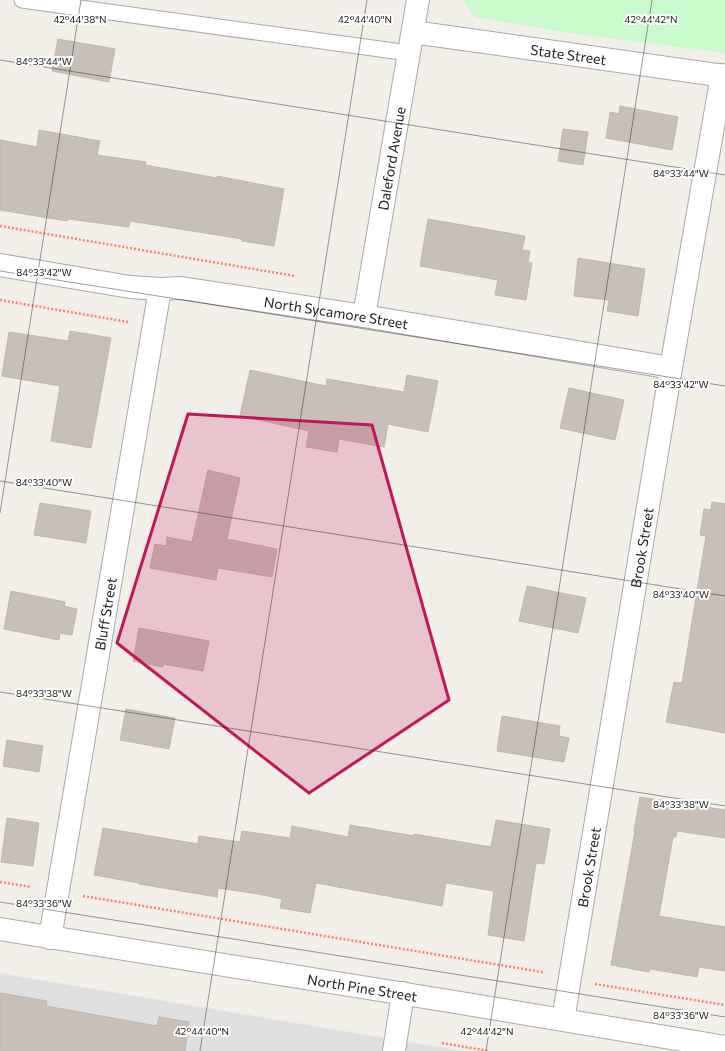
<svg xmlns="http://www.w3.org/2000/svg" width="725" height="1051" font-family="Commissioner,sans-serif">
  <rect width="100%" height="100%" fill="#f2efe9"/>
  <path fill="#e0dfdf" d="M 0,973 L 16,976 L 463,1051 L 0,1051 Z"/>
  <path fill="#c8facc" d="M 463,0 L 725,0 L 725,53 L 569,33 L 475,17 Z"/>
  <path fill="#c7bfb8" stroke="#c4b6ab" d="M 58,39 L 115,49 L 109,82 L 52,71 Z
    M 620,106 L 678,117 L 672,150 L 606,138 L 610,112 L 619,114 Z
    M 563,129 L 588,132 L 583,165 L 558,161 Z
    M 39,130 L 100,141 L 97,155 L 146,162 L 145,165 L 217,178 L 217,176 L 284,189 L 274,246 L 242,241 L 242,239 L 130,221 L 129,227 L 68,219 L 67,221 L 0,210 L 0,140 L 37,147 Z
    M 428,219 L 525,236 L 522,250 L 530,251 L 528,262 L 532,263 L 526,300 L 495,295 L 498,280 L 420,266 Z
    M 578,258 L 645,269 L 638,316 L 607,311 L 609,300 L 574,296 Z
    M 70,331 L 111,338 L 91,448 L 51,441 L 60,386 L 2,376 L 9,332 L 68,341 Z
    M 250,370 L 326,386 L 327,379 L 404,392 L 407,375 L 438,381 L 428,432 L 388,424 L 384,447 L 339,439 L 337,452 L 306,447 L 309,431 L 240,416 Z
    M 569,388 L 624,400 L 615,440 L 560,428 Z
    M 208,470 L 240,478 L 227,539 L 277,549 L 272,577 L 218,568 L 216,580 L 150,568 L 155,544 L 166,546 L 167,537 L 192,542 Z
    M 712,502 L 725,504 L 725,733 L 666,722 L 674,682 L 682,683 L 706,536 L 700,535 L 704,509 L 711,510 Z
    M 40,503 L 91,511 L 86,543 L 34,535 Z
    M 527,586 L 586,598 L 578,633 L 519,621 Z
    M 11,591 L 65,602 L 64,606 L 77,609 L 72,635 L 60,633 L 59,640 L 4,629 Z
    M 139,628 L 209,641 L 203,671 L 163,664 L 163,667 L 133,661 Z
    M 126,709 L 175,718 L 169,749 L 120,740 Z
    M 502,716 L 560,726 L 559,736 L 569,738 L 564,762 L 497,751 Z
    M 7,740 L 43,746 L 39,772 L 3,766 Z
    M 640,797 L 725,810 L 725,838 L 677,831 L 676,837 L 673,837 L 659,916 L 725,927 L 725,971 L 699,967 L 697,977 L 650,969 L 649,972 L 611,965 L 635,831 L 634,831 Z
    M 7,818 L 39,823 L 33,866 L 1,862 Z
    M 496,820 L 550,829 L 544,864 L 536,863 L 524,941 L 488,935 L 494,891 L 446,883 L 442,906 L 316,883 L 310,913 L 280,908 L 282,899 L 258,894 L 218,888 L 217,897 L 139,884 L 139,883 L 94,875 L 103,828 L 198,844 L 199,836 L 240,842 L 242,831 L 290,838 L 292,826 L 348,837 L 350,825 L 414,836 L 414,834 L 491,847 Z
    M 0,993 L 47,1001 L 46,1006 L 157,1026 L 159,1017 L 189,1022 L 185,1051 L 0,1051 Z"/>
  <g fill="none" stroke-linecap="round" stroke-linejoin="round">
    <defs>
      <path id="lane" d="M 22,0 L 409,53"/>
      <g id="street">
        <path id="s1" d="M 413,32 L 725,76"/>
        <path id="s2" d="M 0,265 L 130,287 L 160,289 L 181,288 L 364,316 L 671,368"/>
        <path id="s3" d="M 364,316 L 418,0"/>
        <path id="s4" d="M 0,929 L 455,1002 L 725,1047"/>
        <path id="s5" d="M 50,938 L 160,289"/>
        <path id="s6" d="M 563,1020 L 671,368 L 722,75"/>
        <path d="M 394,1051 L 403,993"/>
      </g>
    </defs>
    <use href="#lane" stroke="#a9a9a9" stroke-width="17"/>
    <use href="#street" stroke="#a9a9a9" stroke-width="24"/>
    <path stroke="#fa8072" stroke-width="2.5" stroke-dasharray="2 2" stroke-linecap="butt" d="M 0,226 L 295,276
      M 0,300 L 128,322
      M 0,882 L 31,887
      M 83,896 L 542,972 L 543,971
      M 595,984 L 725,1005
      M 442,1043 L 489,1051"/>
    <use href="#lane" stroke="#fff" stroke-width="15"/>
    <use href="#street" stroke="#fff" stroke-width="22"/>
  </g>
  <path fill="#c2185b" fill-opacity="0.2" stroke="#c2185b" stroke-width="3" stroke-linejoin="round" d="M 188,414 L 372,425 L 449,700 L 309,793 L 117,643 Z"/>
  <path fill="none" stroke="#222" stroke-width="1" stroke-opacity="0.45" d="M 0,60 L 725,175M 0,271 L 725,386M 0,481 L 725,596M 0,513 L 81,0M 0,692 L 725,806M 0,902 L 725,1017M 200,1051 L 367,0M 486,1051 L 652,0"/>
  <g text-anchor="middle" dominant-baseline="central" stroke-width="4" stroke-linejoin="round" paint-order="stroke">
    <g font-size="14" fill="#222" stroke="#fff">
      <text stroke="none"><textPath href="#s1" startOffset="157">State Street</textPath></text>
      <text stroke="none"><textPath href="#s3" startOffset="160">Daleford Avenue</textPath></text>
      <text stroke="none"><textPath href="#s2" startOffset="340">North Sycamore Street</textPath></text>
      <text stroke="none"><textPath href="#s6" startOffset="479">Brook Street</textPath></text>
      <text stroke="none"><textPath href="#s5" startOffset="329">Bluff Street</textPath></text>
      <text stroke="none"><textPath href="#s6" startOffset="155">Brook Street</textPath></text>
      <text stroke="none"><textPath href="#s4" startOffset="367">North Pine Street</textPath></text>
    </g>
  </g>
  <g font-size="10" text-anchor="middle" fill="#222" stroke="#fff" stroke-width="4" stroke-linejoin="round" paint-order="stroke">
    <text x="80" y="23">42°44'38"N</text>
    <text x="365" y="23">42°44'40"N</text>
    <text x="651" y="23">42°44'42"N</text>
    <text x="44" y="65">84°33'44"W</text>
    <text x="681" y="177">84°33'44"W</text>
    <text x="44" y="276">84°33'42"W</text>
    <text x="681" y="388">84°33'42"W</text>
    <text x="44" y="486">84°33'40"W</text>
    <text x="681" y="598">84°33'40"W</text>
    <text x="44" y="697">84°33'38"W</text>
    <text x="681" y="808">84°33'38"W</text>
    <text x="44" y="907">84°33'36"W</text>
    <text x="681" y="1019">84°33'36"W</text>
    <text x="202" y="1035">42°44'40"N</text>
    <text x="487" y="1035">42°44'42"N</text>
  </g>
</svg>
